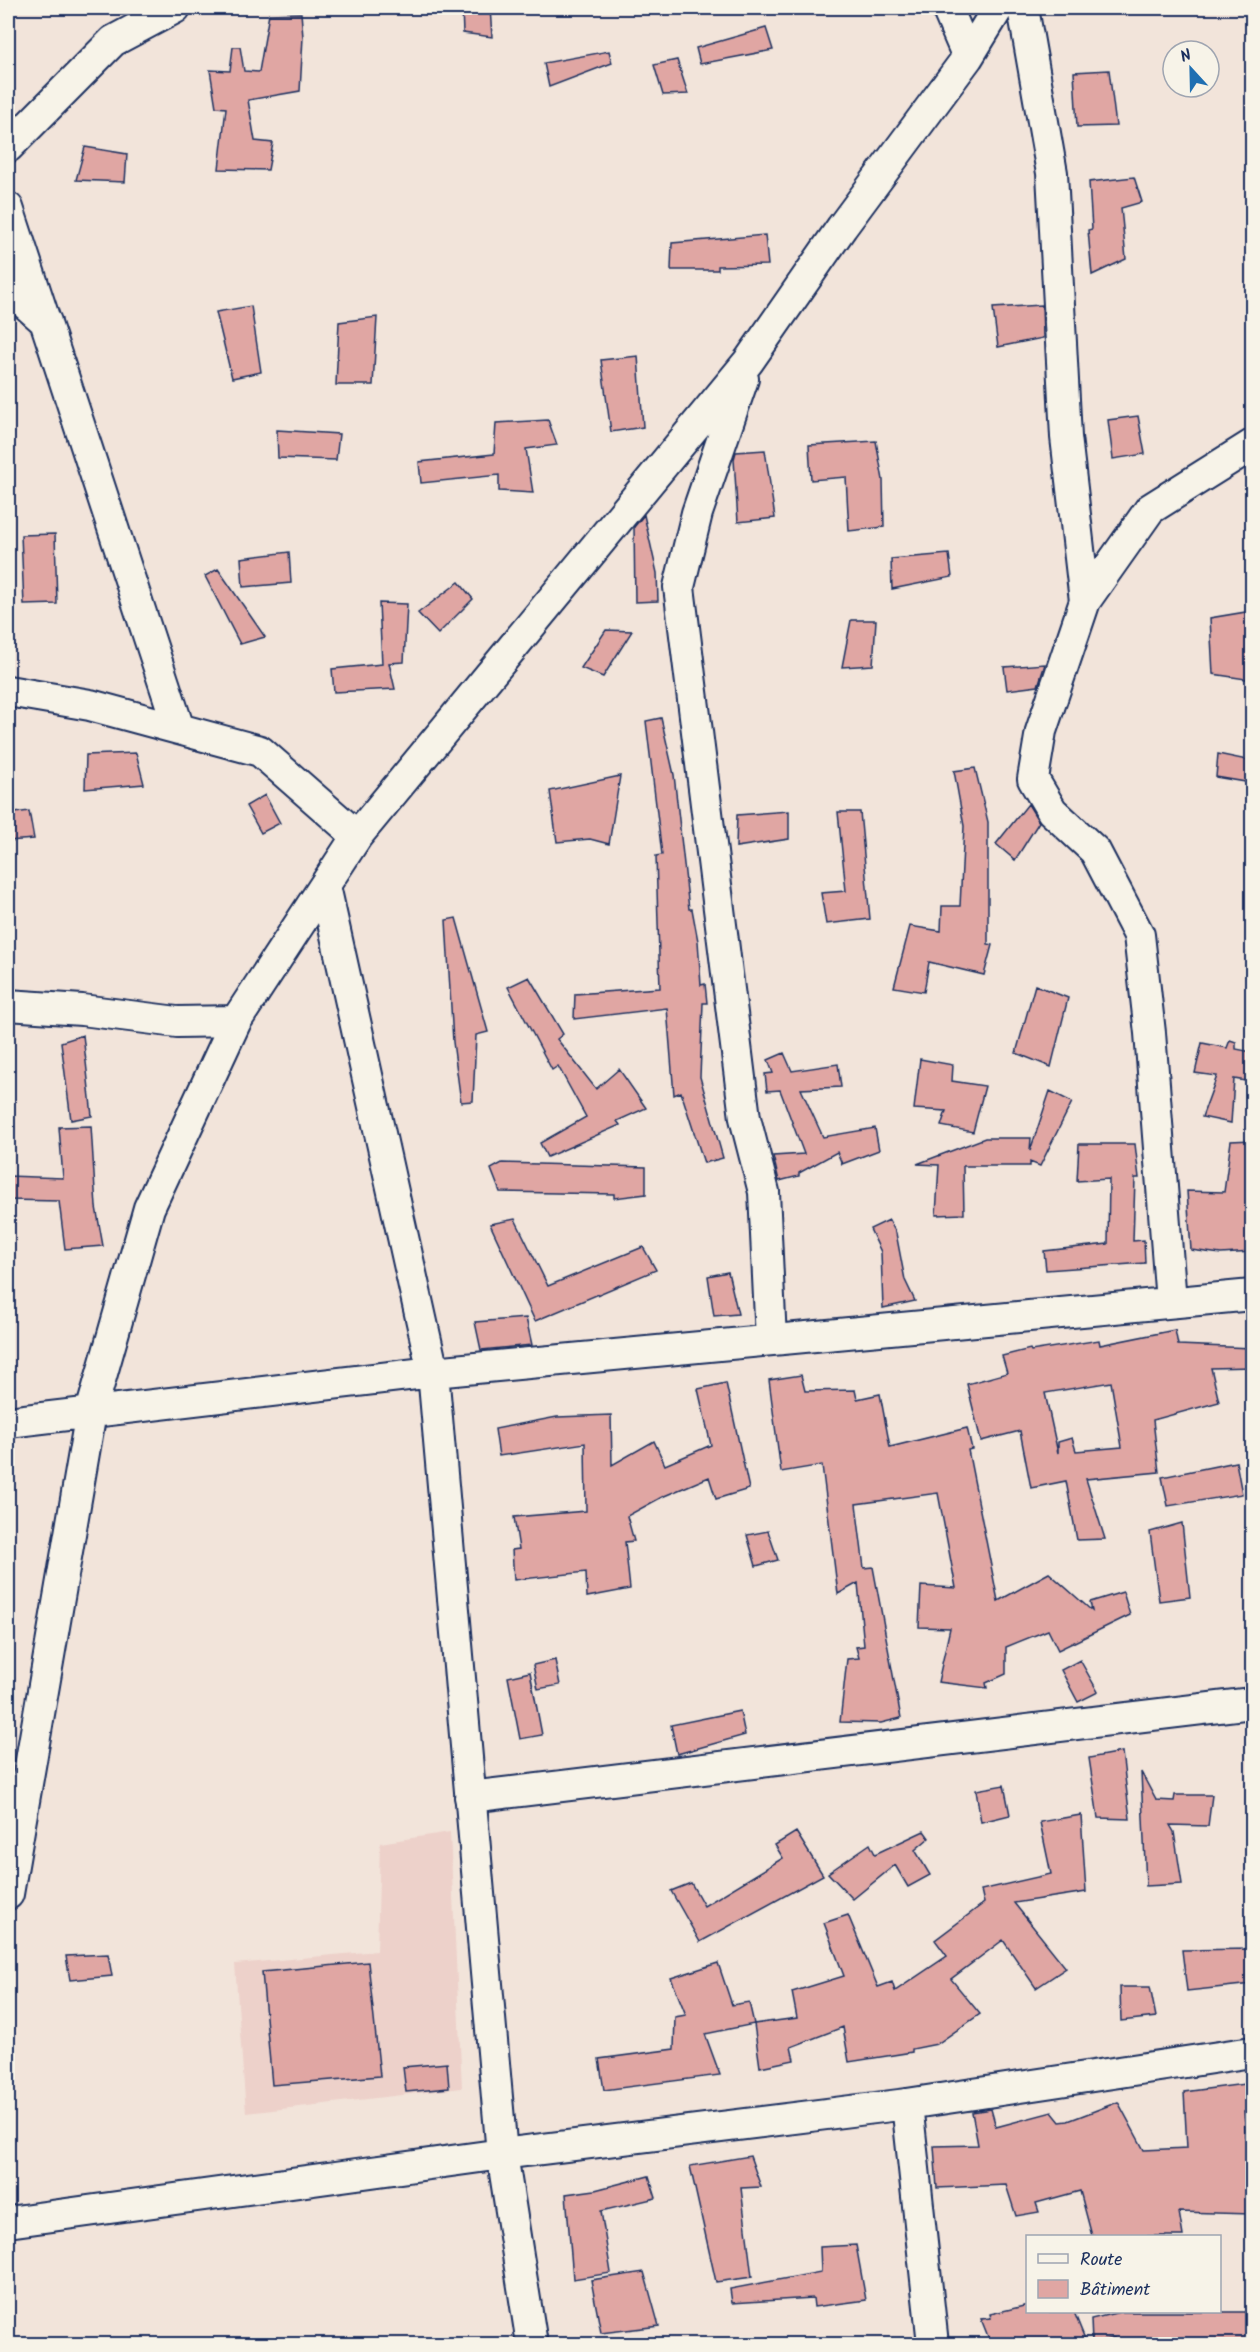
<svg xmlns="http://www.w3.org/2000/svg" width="1260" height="2352" font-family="Kalam,sans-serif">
  <rect width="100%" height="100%" fill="#f2e4da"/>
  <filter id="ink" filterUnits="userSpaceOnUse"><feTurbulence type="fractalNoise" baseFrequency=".0167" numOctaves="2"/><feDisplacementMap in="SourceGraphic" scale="12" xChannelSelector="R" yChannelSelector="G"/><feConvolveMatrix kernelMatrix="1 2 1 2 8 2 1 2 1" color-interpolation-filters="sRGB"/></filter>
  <g filter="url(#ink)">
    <path fill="#edd1ca" d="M 450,1832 L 462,2088 L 246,2113 L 235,1964 L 377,1951 L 380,1843 Z"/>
    <path fill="#e0a6a3" stroke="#1b2f5e" stroke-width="1.5" fill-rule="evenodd" d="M 462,8 L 490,8 L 492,37 L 463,33 Z
      M 301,13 L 303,37 L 300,91 L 248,100 L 255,141 L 273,143 L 268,170 L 219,169 L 226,108 L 216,107 L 210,70 L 230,71 L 233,47 L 240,47 L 244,71 L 259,72 L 269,14 Z
      M 766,28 L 773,50 L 700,64 L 696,48 Z
      M 609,51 L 612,63 L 549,87 L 544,63 Z
      M 677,60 L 688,94 L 663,95 L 654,65 Z
      M 1109,70 L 1116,126 L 1077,127 L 1074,72 Z
      M 85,147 L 127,154 L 125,182 L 76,180 Z
      M 1134,177 L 1142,202 L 1121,208 L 1126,259 L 1092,275 L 1088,230 L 1092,229 L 1089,182 Z
      M 765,235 L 768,265 L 718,266 L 718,270 L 671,270 L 672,243 Z
      M 1042,305 L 1043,338 L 998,347 L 993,308 Z
      M 251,306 L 261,372 L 232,378 L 216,312 Z
      M 377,317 L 373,385 L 336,385 L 339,322 Z
      M 638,356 L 643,427 L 611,432 L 601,360 Z
      M 1138,416 L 1145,454 L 1113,459 L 1108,420 Z
      M 548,420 L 557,445 L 526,449 L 533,493 L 499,491 L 499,475 L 421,483 L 419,462 L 494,454 L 496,423 Z
      M 277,430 L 339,434 L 336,460 L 278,458 Z
      M 876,441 L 883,480 L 884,527 L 849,531 L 846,477 L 811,480 L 809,445 Z
      M 765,450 L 775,518 L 738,522 L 734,459 L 736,452 Z
      M 644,515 L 657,573 L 658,601 L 635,602 L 634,527 Z
      M 55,534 L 57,604 L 24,605 L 21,535 Z
      M 289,552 L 291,583 L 243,587 L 241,558 Z
      M 949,554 L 952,577 L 892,589 L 891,559 Z
      M 218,569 L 265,637 L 240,644 L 205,576 Z
      M 459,582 L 473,599 L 438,634 L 418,613 Z
      M 379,603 L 407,604 L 404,662 L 389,663 L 395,689 L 334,692 L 332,669 L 382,664 Z
      M 1252,611 L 1252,680 L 1213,674 L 1210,618 Z
      M 851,620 L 876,620 L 873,665 L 842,667 Z
      M 606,630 L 632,631 L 603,677 L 581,668 Z
      M 1045,664 L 1038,686 L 1007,690 L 1004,667 Z
      M 661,718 L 674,775 L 689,909 L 692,909 L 698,941 L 701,985 L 705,984 L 707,1003 L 703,1003 L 700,1077 L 723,1158 L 704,1163 L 681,1092 L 674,1095 L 667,1008 L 574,1019 L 575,994 L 660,988 L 656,856 L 662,855 L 646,721 Z
      M 136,753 L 144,784 L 85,789 L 86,755 Z
      M 1218,754 L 1252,761 L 1252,783 L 1216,777 Z
      M 975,768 L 988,822 L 988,944 L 992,945 L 984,975 L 929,962 L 924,992 L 894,987 L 910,926 L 941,931 L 942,906 L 960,906 L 964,826 L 954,771 Z
      M 620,776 L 609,844 L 590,839 L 557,842 L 550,791 Z
      M 265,795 L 280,823 L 261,833 L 246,806 Z
      M 1028,804 L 1039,822 L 1015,860 L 996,844 Z
      M 29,811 L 34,839 L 8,841 L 8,814 Z
      M 789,811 L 789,839 L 736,847 L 737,815 Z
      M 838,812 L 860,812 L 870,919 L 826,924 L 821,893 L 846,891 Z
      M 456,918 L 488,1032 L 476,1035 L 473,1101 L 461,1102 L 453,1042 L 446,920 Z
      M 529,977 L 563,1034 L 557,1039 L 596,1089 L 619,1069 L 646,1108 L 617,1121 L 620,1125 L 547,1157 L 540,1143 L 586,1117 L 558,1066 L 552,1070 L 508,987 Z
      M 1035,985 L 1068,998 L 1051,1067 L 1016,1053 Z
      M 83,1035 L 92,1116 L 71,1120 L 61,1042 Z
      M 1230,1040 L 1236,1042 L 1236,1049 L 1252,1052 L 1252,1082 L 1234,1079 L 1231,1123 L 1202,1117 L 1217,1076 L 1195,1073 L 1202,1043 L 1227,1048 Z
      M 784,1053 L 792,1071 L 838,1064 L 841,1087 L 801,1089 L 823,1137 L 875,1128 L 879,1150 L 842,1164 L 837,1152 L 799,1173 L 799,1176 L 779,1181 L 773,1156 L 804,1154 L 780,1090 L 767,1091 L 765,1074 L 773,1073 L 768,1060 Z
      M 920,1059 L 953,1065 L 952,1081 L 985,1086 L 973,1132 L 941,1126 L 946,1111 L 914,1109 Z
      M 1050,1091 L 1072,1102 L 1040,1166 L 1030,1162 L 1030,1166 L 963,1166 L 964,1214 L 936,1215 L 939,1165 L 917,1164 L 985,1138 L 1031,1138 L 1030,1151 Z
      M 91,1126 L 96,1207 L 103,1246 L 65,1249 L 59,1201 L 8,1200 L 8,1176 L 63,1178 L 59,1127 Z
      M 1252,1140 L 1252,1252 L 1221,1254 L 1191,1250 L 1187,1191 L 1224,1192 L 1231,1141 Z
      M 1079,1144 L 1135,1144 L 1139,1178 L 1135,1178 L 1133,1241 L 1144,1240 L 1145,1263 L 1046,1270 L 1044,1251 L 1108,1244 L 1109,1179 L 1077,1181 Z
      M 502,1163 L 646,1167 L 646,1194 L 614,1198 L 614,1194 L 500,1192 L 491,1169 Z
      M 515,1219 L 548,1286 L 643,1247 L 656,1270 L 535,1321 L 490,1224 Z
      M 889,1220 L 896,1233 L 905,1280 L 915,1301 L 883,1308 L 881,1252 L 870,1229 Z
      M 728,1272 L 738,1314 L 714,1316 L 708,1276 Z
      M 526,1318 L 532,1345 L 481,1350 L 475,1322 Z
      M 1175,1330 L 1178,1345 L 1252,1348 L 1252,1367 L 1211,1368 L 1219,1402 L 1153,1420 L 1159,1472 L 1086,1479 L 1105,1539 L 1077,1540 L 1066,1481 L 1031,1488 L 1020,1431 L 981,1441 L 967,1384 L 1007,1373 L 1002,1356 L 1030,1349 L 1031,1351 L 1099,1340 L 1100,1345 ZM 1111,1382 L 1122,1447 L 1076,1451 L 1072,1438 L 1058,1442 L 1058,1453 L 1045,1393 Z
      M 801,1375 L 805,1391 L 855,1390 L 857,1399 L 880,1394 L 890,1447 L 967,1428 L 972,1449 L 968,1450 L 998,1601 L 1049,1573 L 1092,1611 L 1090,1602 L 1123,1592 L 1130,1615 L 1058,1650 L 1048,1630 L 1006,1647 L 1006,1674 L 986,1683 L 987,1688 L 938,1682 L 950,1628 L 919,1627 L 921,1586 L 956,1588 L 938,1493 L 856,1504 L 864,1568 L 873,1567 L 901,1718 L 881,1723 L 840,1722 L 847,1659 L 859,1658 L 856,1647 L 864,1646 L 858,1583 L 838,1594 L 822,1465 L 781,1472 L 769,1380 Z
      M 726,1383 L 749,1489 L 716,1499 L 709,1477 L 662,1497 L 627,1516 L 634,1541 L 625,1542 L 630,1589 L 587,1597 L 586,1572 L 514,1580 L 512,1550 L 519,1549 L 514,1517 L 586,1511 L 585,1443 L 499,1456 L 495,1429 L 557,1417 L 611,1415 L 612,1465 L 654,1441 L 665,1465 L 711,1445 L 698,1389 Z
      M 1236,1462 L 1242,1494 L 1168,1506 L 1162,1477 Z
      M 1182,1523 L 1190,1597 L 1159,1601 L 1150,1532 Z
      M 768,1531 L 778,1560 L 756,1566 L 747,1535 Z
      M 555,1660 L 560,1685 L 538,1689 L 533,1665 Z
      M 1080,1660 L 1098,1692 L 1078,1702 L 1061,1670 Z
      M 530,1672 L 542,1735 L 520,1739 L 508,1677 Z
      M 740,1711 L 745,1735 L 677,1754 L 671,1725 Z
      M 1122,1752 L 1130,1819 L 1098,1818 L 1089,1758 Z
      M 1141,1772 L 1156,1800 L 1174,1801 L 1175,1795 L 1212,1795 L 1208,1826 L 1170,1825 L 1174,1832 L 1182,1884 L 1146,1886 Z
      M 1004,1785 L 1010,1815 L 981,1822 L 976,1790 Z
      M 1081,1815 L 1086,1892 L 1014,1903 L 1066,1968 L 1036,1988 L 1003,1940 L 951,1979 L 980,2014 L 937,2044 L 912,2049 L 912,2052 L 849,2062 L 843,2027 L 791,2047 L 794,2060 L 760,2067 L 754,2024 L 797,2018 L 792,1992 L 844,1976 L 824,1923 L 848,1915 L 878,1987 L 892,1982 L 895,1991 L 947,1956 L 935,1940 L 984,1903 L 981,1890 L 1051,1874 L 1040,1822 Z
      M 924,1831 L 929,1838 L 915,1850 L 930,1875 L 908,1887 L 895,1865 L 853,1899 L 828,1873 L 870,1844 L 875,1854 Z
      M 796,1832 L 823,1875 L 700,1942 L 671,1891 L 691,1883 L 704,1906 L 783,1858 L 775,1845 Z
      M 1252,1949 L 1252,1984 L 1187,1991 L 1182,1950 Z
      M 108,1954 L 112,1976 L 70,1980 L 66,1956 Z
      M 368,1962 L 380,2076 L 272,2085 L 262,1972 Z
      M 718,1963 L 732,2005 L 749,2002 L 754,2024 L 705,2034 L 720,2075 L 604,2090 L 599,2059 L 674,2049 L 675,2017 L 686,2015 L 671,1978 Z
      M 1120,1987 L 1150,1987 L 1156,2017 L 1121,2021 Z
      M 447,2063 L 449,2088 L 406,2092 L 403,2067 Z
      M 1252,2083 L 1252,2110 L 1244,2111 L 1249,2186 L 1252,2186 L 1252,2214 L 1179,2212 L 1183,2236 L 1092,2236 L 1080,2191 L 1036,2203 L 1039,2212 L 1016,2216 L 1006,2185 L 937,2188 L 934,2146 L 978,2145 L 972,2112 L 991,2109 L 996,2127 L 1052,2112 L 1060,2122 L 1068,2121 L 1118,2102 L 1144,2150 L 1187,2148 L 1184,2092 Z
      M 750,2156 L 761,2187 L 741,2188 L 752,2277 L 716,2282 L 690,2166 Z
      M 649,2176 L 656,2198 L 601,2211 L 611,2273 L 573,2279 L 566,2194 L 595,2190 Z
      M 856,2245 L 866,2300 L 814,2307 L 813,2298 L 732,2303 L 730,2289 L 821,2272 L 820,2247 Z
      M 644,2272 L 659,2326 L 601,2333 L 591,2280 Z
      M 1028,2305 L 1028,2312 L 1074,2312 L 1087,2344 L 991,2344 L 981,2319 L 991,2318 L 990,2314 Z
      M 1120,2312 L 1252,2312 L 1252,2344 L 1116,2344 L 1114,2338 L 1092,2343 L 1091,2319 Z"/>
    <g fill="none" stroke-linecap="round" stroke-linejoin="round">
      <defs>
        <path id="minor" d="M 947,8 L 968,57
          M 1023,8 L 1052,173 L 1066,437 L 1085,601 L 1041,731 L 1033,779 L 1052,811 L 1095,851 L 1139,935 L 1150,1033 L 1171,1302
          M 8,147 L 113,41 L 175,8
          M 8,208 L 179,729
          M 8,288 L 46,322
          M 743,379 L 697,513 L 679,587 L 745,1118 L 764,1192 L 771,1340
          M 1085,601 L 1150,509 L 1252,445
          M 8,691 L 90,705 L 260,751 L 357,836
          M 325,886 L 433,1372 L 502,2154 L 532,2344
          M 8,1005 L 82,1010 L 177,1022 L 236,1021
          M 8,1422 L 433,1372 L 1252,1295
          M 470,1797 L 1252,1703
          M 8,1894 L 91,1412 L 149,1208 L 236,1021 L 357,836 L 748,362 L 842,227 L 968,57 L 998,8
          M 907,2104 L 933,2344
          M 8,2222 L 502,2154 L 907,2104 L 1252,2052"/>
      </defs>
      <use href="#minor" stroke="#1b2f5e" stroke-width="34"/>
      <use href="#minor" stroke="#f7f3e8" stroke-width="30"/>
    </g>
  </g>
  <rect width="1260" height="2352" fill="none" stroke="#f7f3e8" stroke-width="30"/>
  <rect x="15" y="15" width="1230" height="2322" fill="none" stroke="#1b2f5e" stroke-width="2" filter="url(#ink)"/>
  <rect x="1026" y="2235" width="195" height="78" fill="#f7f3e8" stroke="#9fa5b1" stroke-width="1.5"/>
  <rect x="1038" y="2254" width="30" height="9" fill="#f7f3e8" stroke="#9fa5b1" stroke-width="1.5"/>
  <text x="1080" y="2265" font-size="18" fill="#1b2f5e">Route</text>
  <rect x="1038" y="2280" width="30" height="18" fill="#e0a6a3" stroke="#9fa5b1" stroke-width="1.5"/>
  <text x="1080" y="2295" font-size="18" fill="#1b2f5e">Bâtiment</text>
  <g transform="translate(1191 69) rotate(338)"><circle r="28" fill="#f7f3e8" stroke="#9fa5b1" stroke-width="1.5"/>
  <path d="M0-4.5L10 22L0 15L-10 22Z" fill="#1f6fb2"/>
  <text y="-9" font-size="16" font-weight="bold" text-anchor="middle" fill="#1b2f5e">N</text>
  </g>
</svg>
